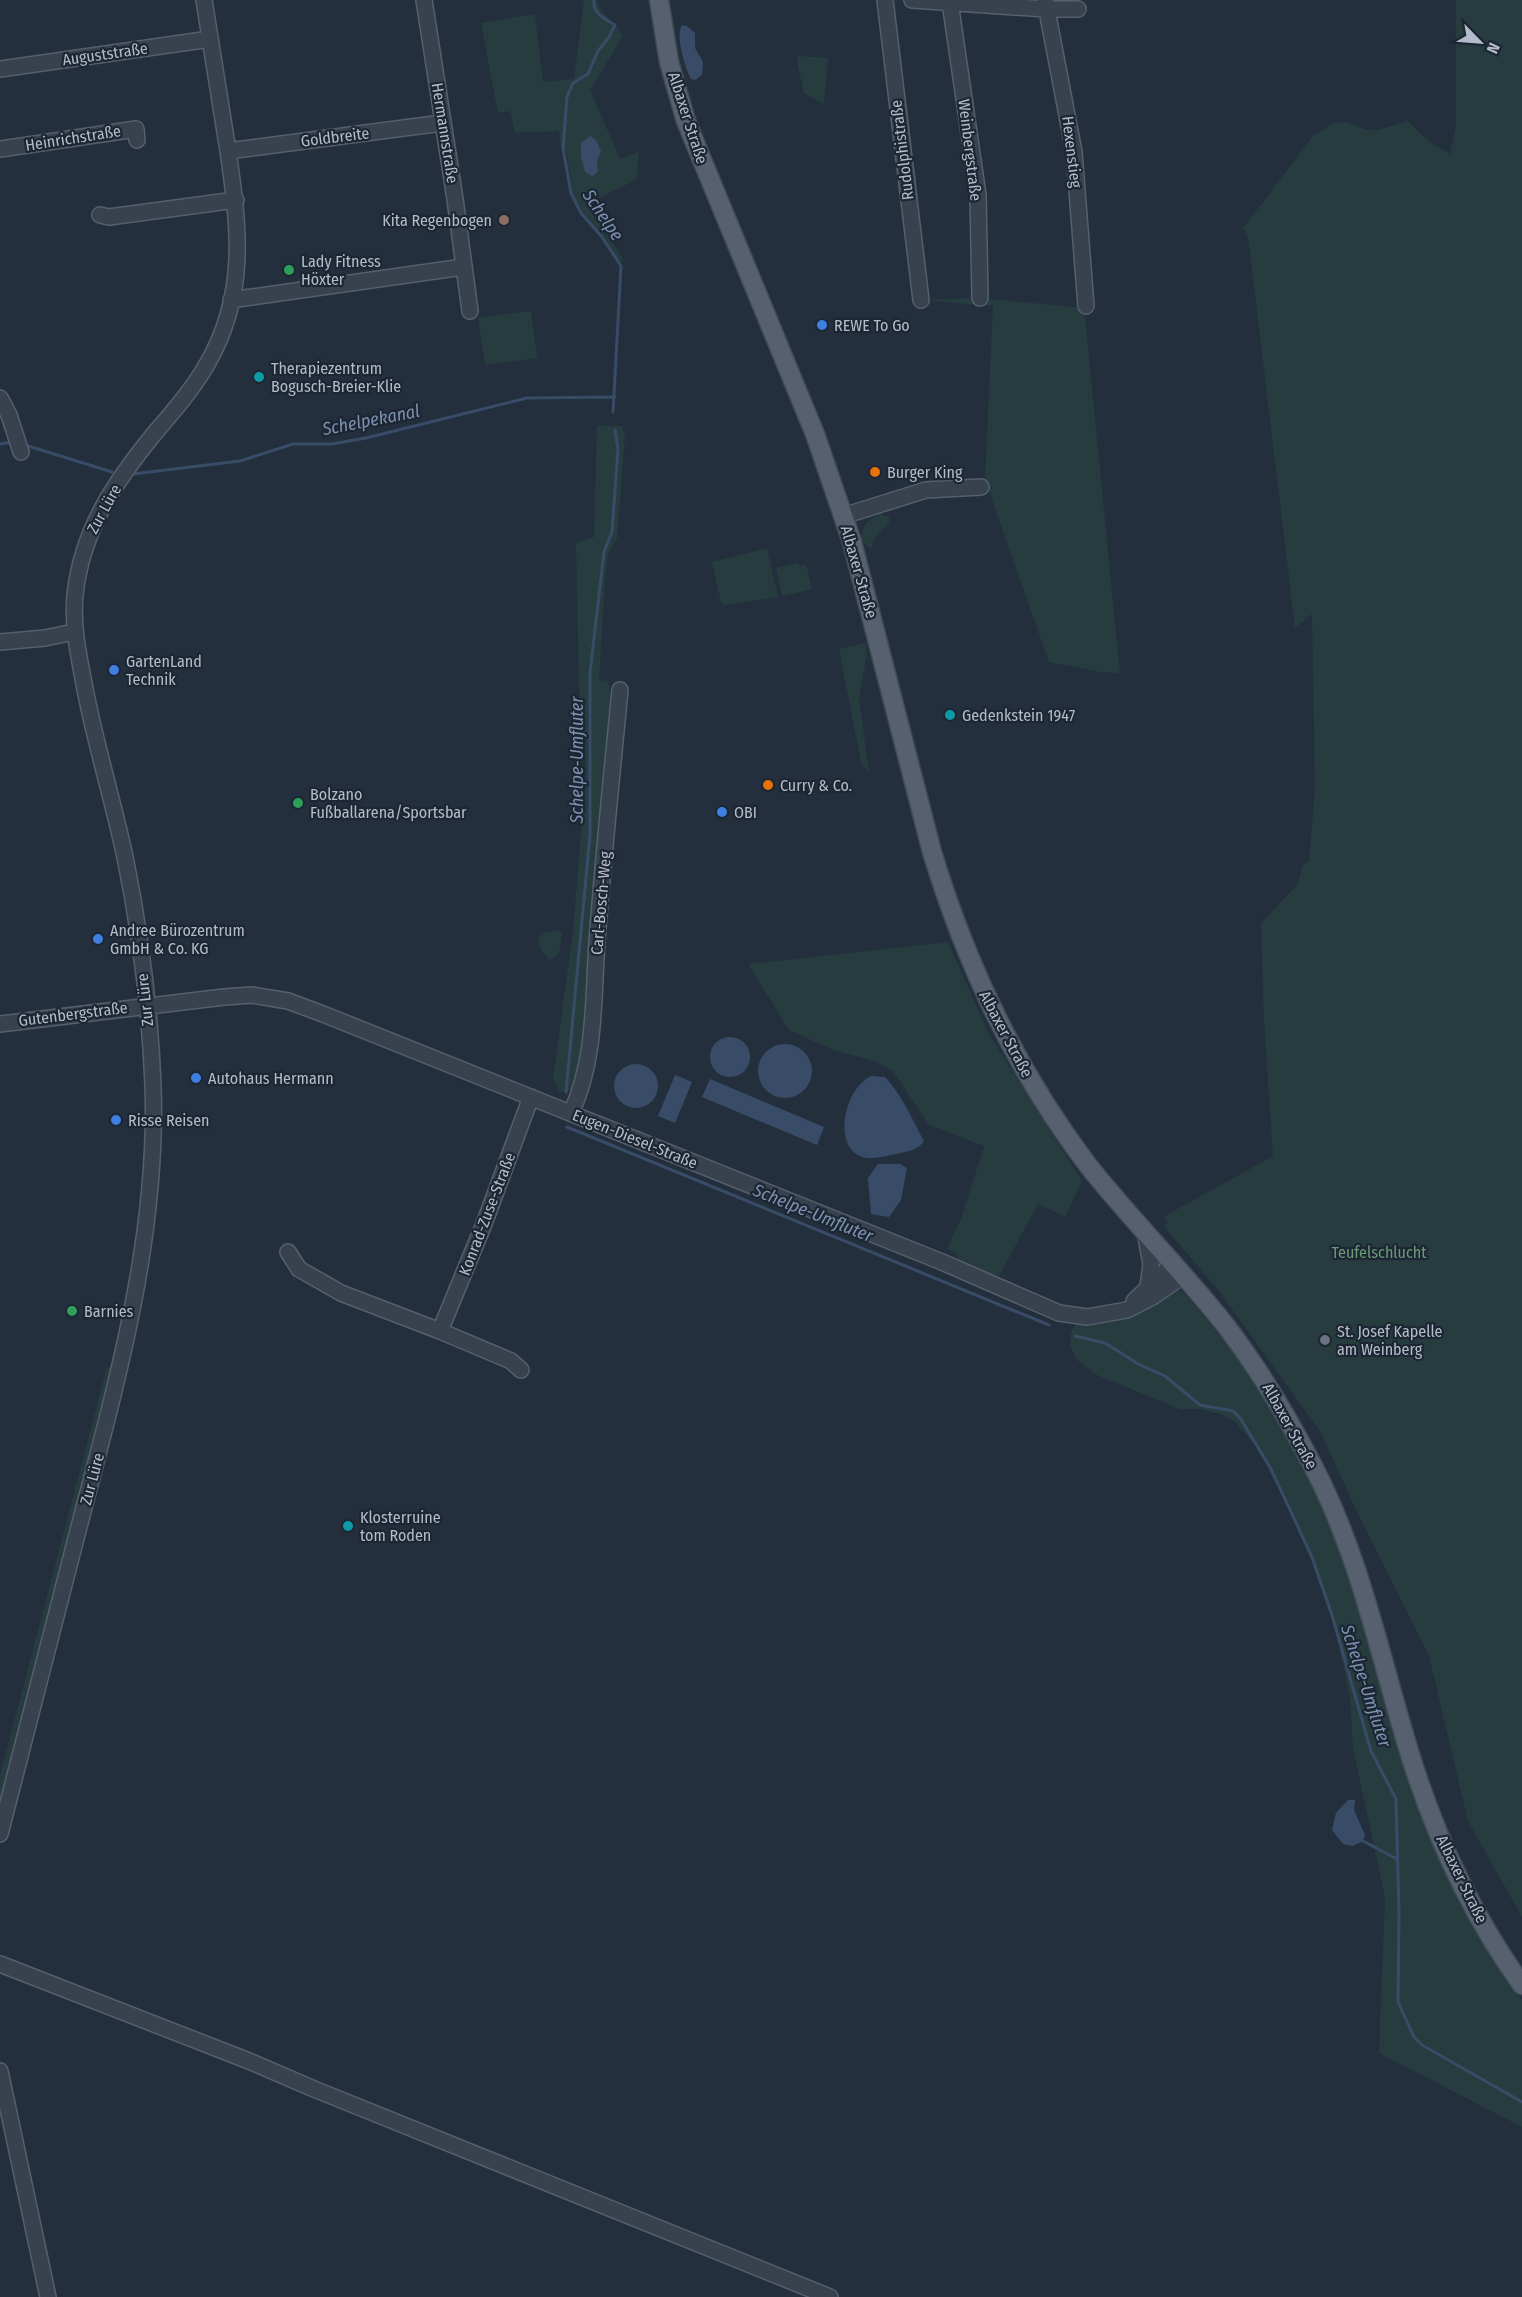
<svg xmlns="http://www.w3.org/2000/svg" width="1522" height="2297" font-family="'Fira Sans Condensed',sans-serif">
  <rect width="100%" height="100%" fill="#242f3e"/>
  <path fill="#263c3f" d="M 584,0 L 597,0 C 600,15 616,21 623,36 L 590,90 L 620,159 L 639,151 L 636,180 L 589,203 L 624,261 L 619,262 L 607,242 L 583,213 L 573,194 L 566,150 L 561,150 L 559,131 L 515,133 L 510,111 L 498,113 L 481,23 L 535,14 L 543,82 L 574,79 Z
    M 1456,0 L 1522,0 L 1522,1917 L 1468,1821 L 1429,1656 L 1358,1514 L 1320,1431 L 1218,1290 L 1163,1225 L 1168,1222 L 1163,1217 L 1273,1156 L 1264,1019 L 1261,923 L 1298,884 L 1303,864 L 1309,861 L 1315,789 L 1312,614 L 1295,628 L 1248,236 L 1243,228 L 1313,136 L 1334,123 L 1346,122 L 1367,130 L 1378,130 L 1408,121 L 1428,141 L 1450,154 L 1456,126 Z
    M 798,56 L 828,58 L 824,104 L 804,93 L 797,62 Z
    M 980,298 L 1084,308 L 1120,673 L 1101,672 L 1049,662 L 985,480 L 993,306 L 921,300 Z
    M 531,311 L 537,358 L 485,365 L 478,318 Z
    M 597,426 L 622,426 L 625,437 L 617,538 L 608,555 L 605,578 L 599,681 L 608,680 L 611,696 L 605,786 L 581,1062 L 577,1064 L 577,1073 L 571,1090 L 560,1092 L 553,1079 L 573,932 L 586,768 L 579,686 L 576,543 L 594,537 Z
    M 880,514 L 889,517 L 889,523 L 874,539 L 871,549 L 861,539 C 862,526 869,518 880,514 Z
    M 767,548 L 778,597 L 725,605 L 721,602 L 712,562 Z
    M 798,563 L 799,566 L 806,564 L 812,589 L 782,596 L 776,568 Z
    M 866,643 L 867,654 L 859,697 L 869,774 L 861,762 L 839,649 Z
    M 558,930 L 562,934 L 559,953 L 550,960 L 542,952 L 538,939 L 545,932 Z
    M 948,942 L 989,1034 L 1082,1181 L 1065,1217 L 1038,1204 L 998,1278 L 956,1261 L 958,1254 L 947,1249 L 962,1216 L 984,1146 L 929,1125 L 892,1070 L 874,1061 L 833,1050 L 789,1030 L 748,964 Z
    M 1173,1290 L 1178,1290 L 1185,1294 L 1233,1351 L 1281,1426 L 1312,1481 L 1334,1534 L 1361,1607 L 1405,1769 L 1424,1823 L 1476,1927 L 1522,2000 L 1522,2127 L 1379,2053 L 1385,1897 L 1353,1748 L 1350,1697 L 1336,1632 L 1312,1563 L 1291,1511 L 1254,1444 L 1236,1423 L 1223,1415 L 1200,1409 L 1180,1409 L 1097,1375 L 1077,1360 L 1070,1346 L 1071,1332 L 1074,1326 L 1080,1323 L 1127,1318 L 1144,1310 Z
    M 107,1367 L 114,1369 L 0,1804 L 0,1775 Z"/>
  <path fill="#394c67" d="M 682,25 L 687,26 L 695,33 L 695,48 L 703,62 L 702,75 L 695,80 L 691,79 C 685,67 675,36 682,25 Z
    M 590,136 L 596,140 L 601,151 L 597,161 L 598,172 L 592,176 L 585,172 L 581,157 L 581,143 Z
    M710 1057a20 20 0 1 1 40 0a20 20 0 1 1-40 0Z
    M758 1071a27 27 0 1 1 54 0a27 27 0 1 1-54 0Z
    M614 1086a22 22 0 1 1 44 0a22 22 0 1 1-44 0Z
    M 675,1075 L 692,1082 L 675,1123 L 658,1116 Z
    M 871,1076 L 885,1077 C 902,1095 912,1119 924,1141 C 918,1151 907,1151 896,1154 C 889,1155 880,1158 873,1158 C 830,1160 841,1090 871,1076 Z
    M 710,1079 L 824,1127 L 817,1145 L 702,1097 Z
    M 878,1164 L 900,1164 L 907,1168 L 901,1200 L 889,1217 L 871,1214 L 868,1178 Z
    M 1348,1800 L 1355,1800 L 1354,1810 L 1365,1835 L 1363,1841 L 1353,1846 L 1343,1844 L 1332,1830 L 1336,1813 Z"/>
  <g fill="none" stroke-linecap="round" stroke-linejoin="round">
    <path stroke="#394c67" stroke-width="3" d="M 594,0 C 592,13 605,19 615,25 L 609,37 L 598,51 L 588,74 L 573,83 L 567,97 L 563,148 L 571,193 L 581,213 L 602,237 L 621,266 L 613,412
      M 0,444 L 13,442
      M 25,445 L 112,472
      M 133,474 L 240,461 L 293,444 L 332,444 L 366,438 L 527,398 L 615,397
      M 566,1092 L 590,835 L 590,673 L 604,552 L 612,532 L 618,449 L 615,430
      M 567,1127 L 1049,1325
      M 1075,1336 L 1105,1343 L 1140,1365 L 1165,1376 L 1200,1405 L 1233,1411 L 1240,1418 L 1270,1467 L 1312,1557 L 1332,1615 L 1371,1751 L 1396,1799 L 1399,1912 L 1398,2002 L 1414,2037 L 1422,2045 L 1522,2102
      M 1363,1841 L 1397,1859"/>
    <defs>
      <path id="minor" d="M 424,0 L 455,199 L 470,311
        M 885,0 L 921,300
        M 912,0 L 1046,9 L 1078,9
        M 1045,0 L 1074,152 L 1086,306
        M 950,2 L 978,195 L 980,298
        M 0,69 L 210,39
        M 0,149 L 136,129 L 137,140
        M 228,151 L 442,123
        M 100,215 L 109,217 L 236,200
        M 231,300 L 463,267
        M 0,398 L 9,415 L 21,452
        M 843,516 L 926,490 L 981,487
        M 0,642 L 45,638 L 74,632
        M 0,1024 L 224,997 L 252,995 L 288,1001 L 323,1014 L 942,1262 L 1059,1313 L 1087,1317 L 1127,1310 L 1154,1296 L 1184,1275
        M 571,1113 C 596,1060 593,999 597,942 C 603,858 612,774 620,690
        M 1145,1232 L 1151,1264 L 1148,1287
        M 288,1252 L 299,1269 L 341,1293 L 440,1331
        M 1134,1301 L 1174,1263
        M 521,1370 L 511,1361 L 440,1331 L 484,1224 L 531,1097
        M 0,1834 C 29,1722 57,1611 86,1500 C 122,1363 158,1228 153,1085 C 150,1010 140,931 125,857 C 113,801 96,746 85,689 C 79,657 72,627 75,595 C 82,530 114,483 154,434 C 172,413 192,390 206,366 C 248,295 239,228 228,151 C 220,101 212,50 204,0
        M 0,1964 L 249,2061 L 314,2089 L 830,2297
        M 0,2071 L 48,2297"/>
      <path id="major" d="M 659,0 L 669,62 L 686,121 L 815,434 L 852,542 L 932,852 C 966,964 1016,1070 1087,1164 C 1131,1220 1182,1270 1226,1326 C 1259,1369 1287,1416 1312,1464 C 1362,1559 1381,1663 1413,1764 C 1438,1842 1474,1918 1522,1985"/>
    </defs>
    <use href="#minor" stroke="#565f6c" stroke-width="18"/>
    <use href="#major" stroke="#414a57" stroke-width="21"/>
    <use href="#minor" stroke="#38414e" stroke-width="15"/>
    <use href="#major" stroke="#56606e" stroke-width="18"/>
  </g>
  <circle fill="#8d6e63" stroke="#1d2633" stroke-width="2" cx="504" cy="220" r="6"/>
  <g fill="#2e9e5b" stroke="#1d2633" stroke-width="2">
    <circle cx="289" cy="270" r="6"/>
    <circle cx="298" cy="803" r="6"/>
    <circle cx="72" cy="1311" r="6"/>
  </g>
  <g fill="#3f7fe0" stroke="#1d2633" stroke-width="2">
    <circle cx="822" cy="325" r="6"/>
    <circle cx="114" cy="670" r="6"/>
    <circle cx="722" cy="812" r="6"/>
    <circle cx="98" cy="939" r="6"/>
    <circle cx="196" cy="1078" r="6"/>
    <circle cx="116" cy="1120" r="6"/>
  </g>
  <g fill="#0f9aa8" stroke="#1d2633" stroke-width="2">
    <circle cx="259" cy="377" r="6"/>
    <circle cx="950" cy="715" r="6"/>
    <circle cx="348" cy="1526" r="6"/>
  </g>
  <g fill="#e8710a" stroke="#1d2633" stroke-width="2">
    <circle cx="875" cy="472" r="6"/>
    <circle cx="768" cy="785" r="6"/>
  </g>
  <circle fill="#6b7280" stroke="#1d2633" stroke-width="2" cx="1325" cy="1340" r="6"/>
  <g text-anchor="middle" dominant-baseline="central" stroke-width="4.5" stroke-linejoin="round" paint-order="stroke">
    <g font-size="16" fill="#b4bcc9" stroke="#1d2633">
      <text transform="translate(105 54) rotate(-8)">Auguststraße</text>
      <text transform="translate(688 118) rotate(72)">Albaxer Straße</text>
      <text transform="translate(445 133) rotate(81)">Hermannstraße</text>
      <text transform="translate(335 137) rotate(-7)">Goldbreite</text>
      <text transform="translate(73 138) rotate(-9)">Heinrichstraße</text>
      <text transform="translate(902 150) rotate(-97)">Rudolphistraße</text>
      <text transform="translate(970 150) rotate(83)">Weinbergstraße</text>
      <text transform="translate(1072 152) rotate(83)">Hexenstieg</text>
      <text transform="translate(104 509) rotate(-61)">Zur Lüre</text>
      <text transform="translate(859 572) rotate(74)">Albaxer Straße</text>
      <text transform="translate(601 903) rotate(-85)">Carl-Bosch-Weg</text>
      <text transform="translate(145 1000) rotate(-96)">Zur Lüre</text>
      <text transform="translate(73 1014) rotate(-7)">Gutenbergstraße</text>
      <text transform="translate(1006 1034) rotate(62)">Albaxer Straße</text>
      <text transform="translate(635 1139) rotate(22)">Eugen-Diesel-Straße</text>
      <text transform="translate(487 1214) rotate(-69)">Konrad-Zuse-Straße</text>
      <text transform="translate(1290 1426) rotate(61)">Albaxer Straße</text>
      <text transform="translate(92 1479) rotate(-75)">Zur Lüre</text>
      <text transform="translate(1462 1879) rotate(64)">Albaxer Straße</text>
    </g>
    <g font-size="16" fill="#b4bcc9" stroke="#1d2633" text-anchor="start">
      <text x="492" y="220" text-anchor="end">Kita Regenbogen</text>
      <text x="301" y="261">Lady Fitness<tspan x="301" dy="18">Höxter</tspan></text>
      <text x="834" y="325">REWE To Go</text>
      <text x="271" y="368">Therapiezentrum<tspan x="271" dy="18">Bogusch-Breier-Klie</tspan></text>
      <text x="887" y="472">Burger King</text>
      <text x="126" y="661">GartenLand<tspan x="126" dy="18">Technik</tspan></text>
      <text x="962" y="715">Gedenkstein 1947</text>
      <text x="780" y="785">Curry &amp; Co.</text>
      <text x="310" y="794">Bolzano<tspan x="310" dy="18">Fußballarena/Sportsbar</tspan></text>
      <text x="734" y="812">OBI</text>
      <text x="110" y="930">Andree Bürozentrum<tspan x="110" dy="18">GmbH &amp; Co. KG</tspan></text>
      <text x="208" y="1078">Autohaus Hermann</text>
      <text x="128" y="1120">Risse Reisen</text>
      <text x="84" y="1311">Barnies</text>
      <text x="1337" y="1331">St. Josef Kapelle<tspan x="1337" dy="18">am Weinberg</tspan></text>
      <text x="360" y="1517">Klosterruine<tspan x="360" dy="18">tom Roden</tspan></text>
    </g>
    <g font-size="16" fill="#6b9a76" stroke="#1d2633">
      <text x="1379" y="1252">Teufelschlucht</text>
    </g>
    <g font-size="18" font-style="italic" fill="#7c92b1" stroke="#1d2633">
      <text transform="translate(603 215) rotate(56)">Schelpe</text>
      <text transform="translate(371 420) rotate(-11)">Schelpekanal</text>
      <text transform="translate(577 760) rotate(-90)">Schelpe-Umfluter</text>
      <text transform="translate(813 1213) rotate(22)">Schelpe-Umfluter</text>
      <text transform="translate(1366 1686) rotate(72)">Schelpe-Umfluter</text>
    </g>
  </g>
  <g transform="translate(1480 42) rotate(115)" stroke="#1d2633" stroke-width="4.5" paint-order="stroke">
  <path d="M0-4.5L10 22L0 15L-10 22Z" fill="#b4bcc9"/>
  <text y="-9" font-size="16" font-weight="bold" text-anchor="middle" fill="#b4bcc9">N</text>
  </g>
</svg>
